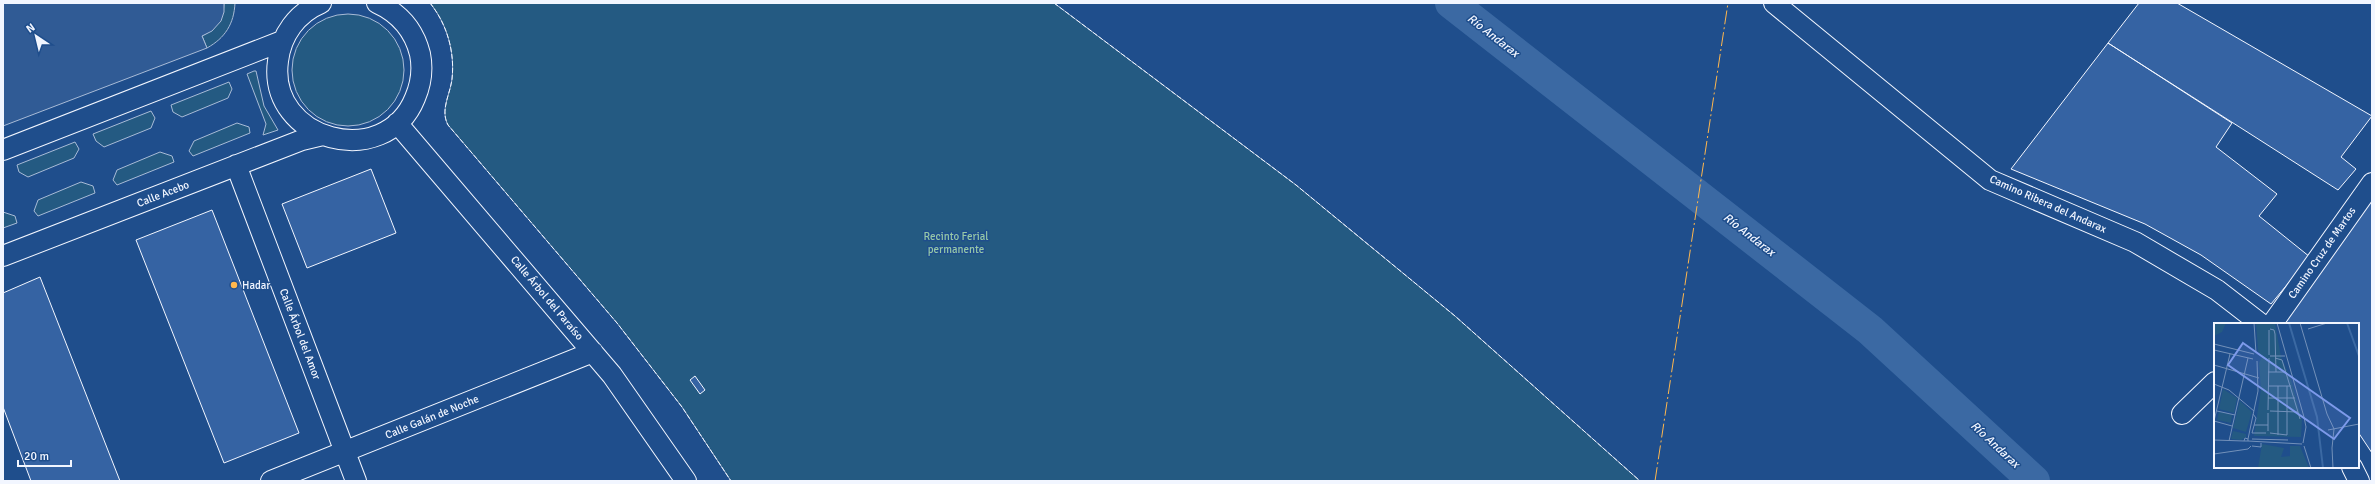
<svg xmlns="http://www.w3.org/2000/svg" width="2375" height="484" font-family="Signika,sans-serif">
  <rect width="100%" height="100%" fill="#1f4e8c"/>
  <path fill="#245a82" stroke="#a8bbd7" d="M 224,3 L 235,3 C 234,24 225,38 207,48 L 202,36 C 215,30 224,18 224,3 Z
    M 430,3 L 1054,3 L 1296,185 L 1455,316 L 1640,481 L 731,481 L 682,407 L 617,323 L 448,125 C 440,110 450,95 452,79 C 455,52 447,24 430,3 Z
    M292 70a56 56 0 1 1 112 0a56 56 0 1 1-112 0Z
    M 254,71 L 256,71 L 264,106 L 278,130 L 263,135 L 266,124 L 247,74 Z
    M 229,82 L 232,89 L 228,98 L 182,117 L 173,112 L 171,105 Z
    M 151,111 L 155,118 L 151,128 L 104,147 L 96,141 L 93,134 Z
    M 237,123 L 249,127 L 250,133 L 193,156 L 189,151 L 194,141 Z
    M 75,142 L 79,149 L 74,158 L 28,177 L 19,172 L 17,165 Z
    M 160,152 L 172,156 L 174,162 L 117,185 L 113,180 L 117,170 Z
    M 81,182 L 93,186 L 95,193 L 38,216 L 34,211 L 38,200 Z
    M 3,212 L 15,216 L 17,223 L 3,228 Z"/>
  <path fill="#305b95" stroke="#a8bbd7" d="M 3,3 L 224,3 L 224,12 L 221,21 L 212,31 L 202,36 L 207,48 L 3,126 Z"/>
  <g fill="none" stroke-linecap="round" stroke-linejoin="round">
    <path stroke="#3b69a3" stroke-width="32" d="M 1451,3 L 1870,330 L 2034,481"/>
  </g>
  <path fill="#3563a3" stroke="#f2f6ff" d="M 2139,3 L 2177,3 L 2372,116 L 2341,157 L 2356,169 L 2338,190 L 2108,43 Z
    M 2108,43 L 2232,123 L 2216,147 L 2277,194 L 2259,216 L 2310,257 L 2271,304 L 2201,255 L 2145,224 L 2011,169 Z
    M 371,169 L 396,233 L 307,268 L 282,204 Z
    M 2372,198 L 2372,453 L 2358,432 L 2358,324 L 2283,324 Z
    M 212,210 L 299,433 L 224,463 L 136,240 Z
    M 40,277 L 120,481 L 31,481 L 3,407 L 3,293 Z
    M 695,376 L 705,390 L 700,394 L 690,380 Z"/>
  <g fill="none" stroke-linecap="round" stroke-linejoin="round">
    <defs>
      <path id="minor" d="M 321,3 C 297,13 281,35 278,61 C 267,141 385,172 415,98 C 421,84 423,69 420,54 C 414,30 399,13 377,3
        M 1774,3 L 1990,180 L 2135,242 L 2217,290 L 2261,324
        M 397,123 L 612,375 L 686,481
        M 3,150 L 282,41
        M 236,165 L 356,481
        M 3,256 L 302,140 L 323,135
        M 2272,324 L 2372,183
        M 2182,414 L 2215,382
        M 2352,467 L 2359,481
        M 271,481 L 593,352"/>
    </defs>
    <use href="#minor" stroke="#f2f6ff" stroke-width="22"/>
    <use href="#minor" stroke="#1f4e8c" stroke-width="20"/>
    <path stroke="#f2f6ff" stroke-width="1" stroke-dasharray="5 2" stroke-linecap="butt" d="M 430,3 C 447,24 455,52 452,79 C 450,95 440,110 448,125 L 617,323 L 682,407 L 731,481
      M 1054,3 L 1296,185 L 1455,316 L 1640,481"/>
    <path stroke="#ffb74d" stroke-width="1" stroke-dasharray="14 3 2 3" stroke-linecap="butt" d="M 1655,481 L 1728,3"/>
  </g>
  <circle fill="#ffb74d" stroke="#1f4e8c" stroke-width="1.5" cx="234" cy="285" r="4"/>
  <g text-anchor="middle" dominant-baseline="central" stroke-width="3" stroke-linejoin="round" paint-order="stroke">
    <g font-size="11" fill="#f2f6ff" stroke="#1f4e8c">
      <text transform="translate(163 194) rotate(-21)">Calle Acebo</text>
      <text transform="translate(2048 204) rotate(24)">Camino Ribera del Andarax</text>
      <text transform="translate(2322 253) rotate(-55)">Camino Cruz de Martos</text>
      <text transform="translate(547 298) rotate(50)">Calle Árbol del Paraíso</text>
      <text transform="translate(300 334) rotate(69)">Calle Árbol del Amor</text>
      <text transform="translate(432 417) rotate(-22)">Calle Galán de Noche</text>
    </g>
    <g font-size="11" fill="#97c8a6" stroke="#1f4e8c">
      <text x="956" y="236">Recinto Ferial<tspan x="956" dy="13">permanente</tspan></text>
    </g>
    <g font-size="11" fill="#f2f6ff" stroke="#1f4e8c" text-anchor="start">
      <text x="242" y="285">Hadar</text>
    </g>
    <g font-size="12" font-style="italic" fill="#f2f6ff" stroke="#1f4e8c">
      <text transform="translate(1493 36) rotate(38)">Río Andarax</text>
      <text transform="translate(1749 235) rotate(38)">Río Andarax</text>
      <text transform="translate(1995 445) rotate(43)">Río Andarax</text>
    </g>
  </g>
  <g transform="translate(2214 323)">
    <rect width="145" height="145" fill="#1f4e8c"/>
    <path d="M 0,0 L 12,0 L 8,9 L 0,13 ZM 42,0 L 61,0 L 67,34 L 77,57 L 88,97 L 87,114 L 40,113 L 47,66 L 45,40 L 48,34 L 44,28 ZM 9,66 L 23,75 L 20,90 L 5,86 ZM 26,78 L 38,89 L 32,109 L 19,105 ZM 5,89 L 18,92 L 17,100 L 3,97 ZM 19,108 L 32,111 L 32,114 L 27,117 L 17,116 ZM 48,121 L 70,125 L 67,134 L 76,133 L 76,123 L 86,123 L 95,145 L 44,145 Z" fill="#245a82"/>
    <path fill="none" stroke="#3b69a3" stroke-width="2" d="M 75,0 L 103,94 L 109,145M 133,0 L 145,33"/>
    <path fill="none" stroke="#7391ba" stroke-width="1" d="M 40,0 L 42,30M 63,0 L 90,94 L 92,104 L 89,120M 86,0 L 113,91 L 120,106 L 118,125 L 119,145M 56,6 L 60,7 L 61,11 L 62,49M 94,6 L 113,0M 0,21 L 40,31M 0,27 L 39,36M 55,32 L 55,7M 56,33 L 71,33M 61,35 L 68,37 L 84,89M 0,42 L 45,55M 54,49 L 72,49M 0,61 L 15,67 L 40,88M 55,63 L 77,63M 54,75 L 81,75M 54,87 L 55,35M 3,88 L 21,92M 56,88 L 84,89 L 86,96M 39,91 L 42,95 L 38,110 L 52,110M 0,98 L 16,31M 0,98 L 18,103M 40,102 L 54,102M 114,107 L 145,101M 54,108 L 54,90M 56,110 L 73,112 L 73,63M 64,112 L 64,63M 31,115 L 34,116 L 34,118 L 30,118 ZM 34,116 L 44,68 L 43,38M 38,116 L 74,117M 0,117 L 30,118M 15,118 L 34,35M 34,118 L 88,121M 38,123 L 47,124 L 47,120M 90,123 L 97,145M 0,131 L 34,126 L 37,123"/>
    <path fill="#7d9aea" fill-opacity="0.15" stroke="#7d9aea" stroke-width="2" d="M 29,20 L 136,95 L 120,116 L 14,42 Z"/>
    <rect width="145" height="145" fill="none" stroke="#f2f6ff" stroke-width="2"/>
  </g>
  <rect width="2375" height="484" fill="none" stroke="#f2f6ff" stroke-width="8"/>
  <g transform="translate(36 36) rotate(325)" stroke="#1f4e8c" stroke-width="3" paint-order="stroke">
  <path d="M0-3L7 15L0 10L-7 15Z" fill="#f2f6ff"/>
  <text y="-6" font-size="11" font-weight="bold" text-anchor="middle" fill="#f2f6ff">N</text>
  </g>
  <path d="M18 460v6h53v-6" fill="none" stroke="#f2f6ff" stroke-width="2"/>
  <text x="24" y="460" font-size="12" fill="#f2f6ff" stroke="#1f4e8c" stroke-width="3" paint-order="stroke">20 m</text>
</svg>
